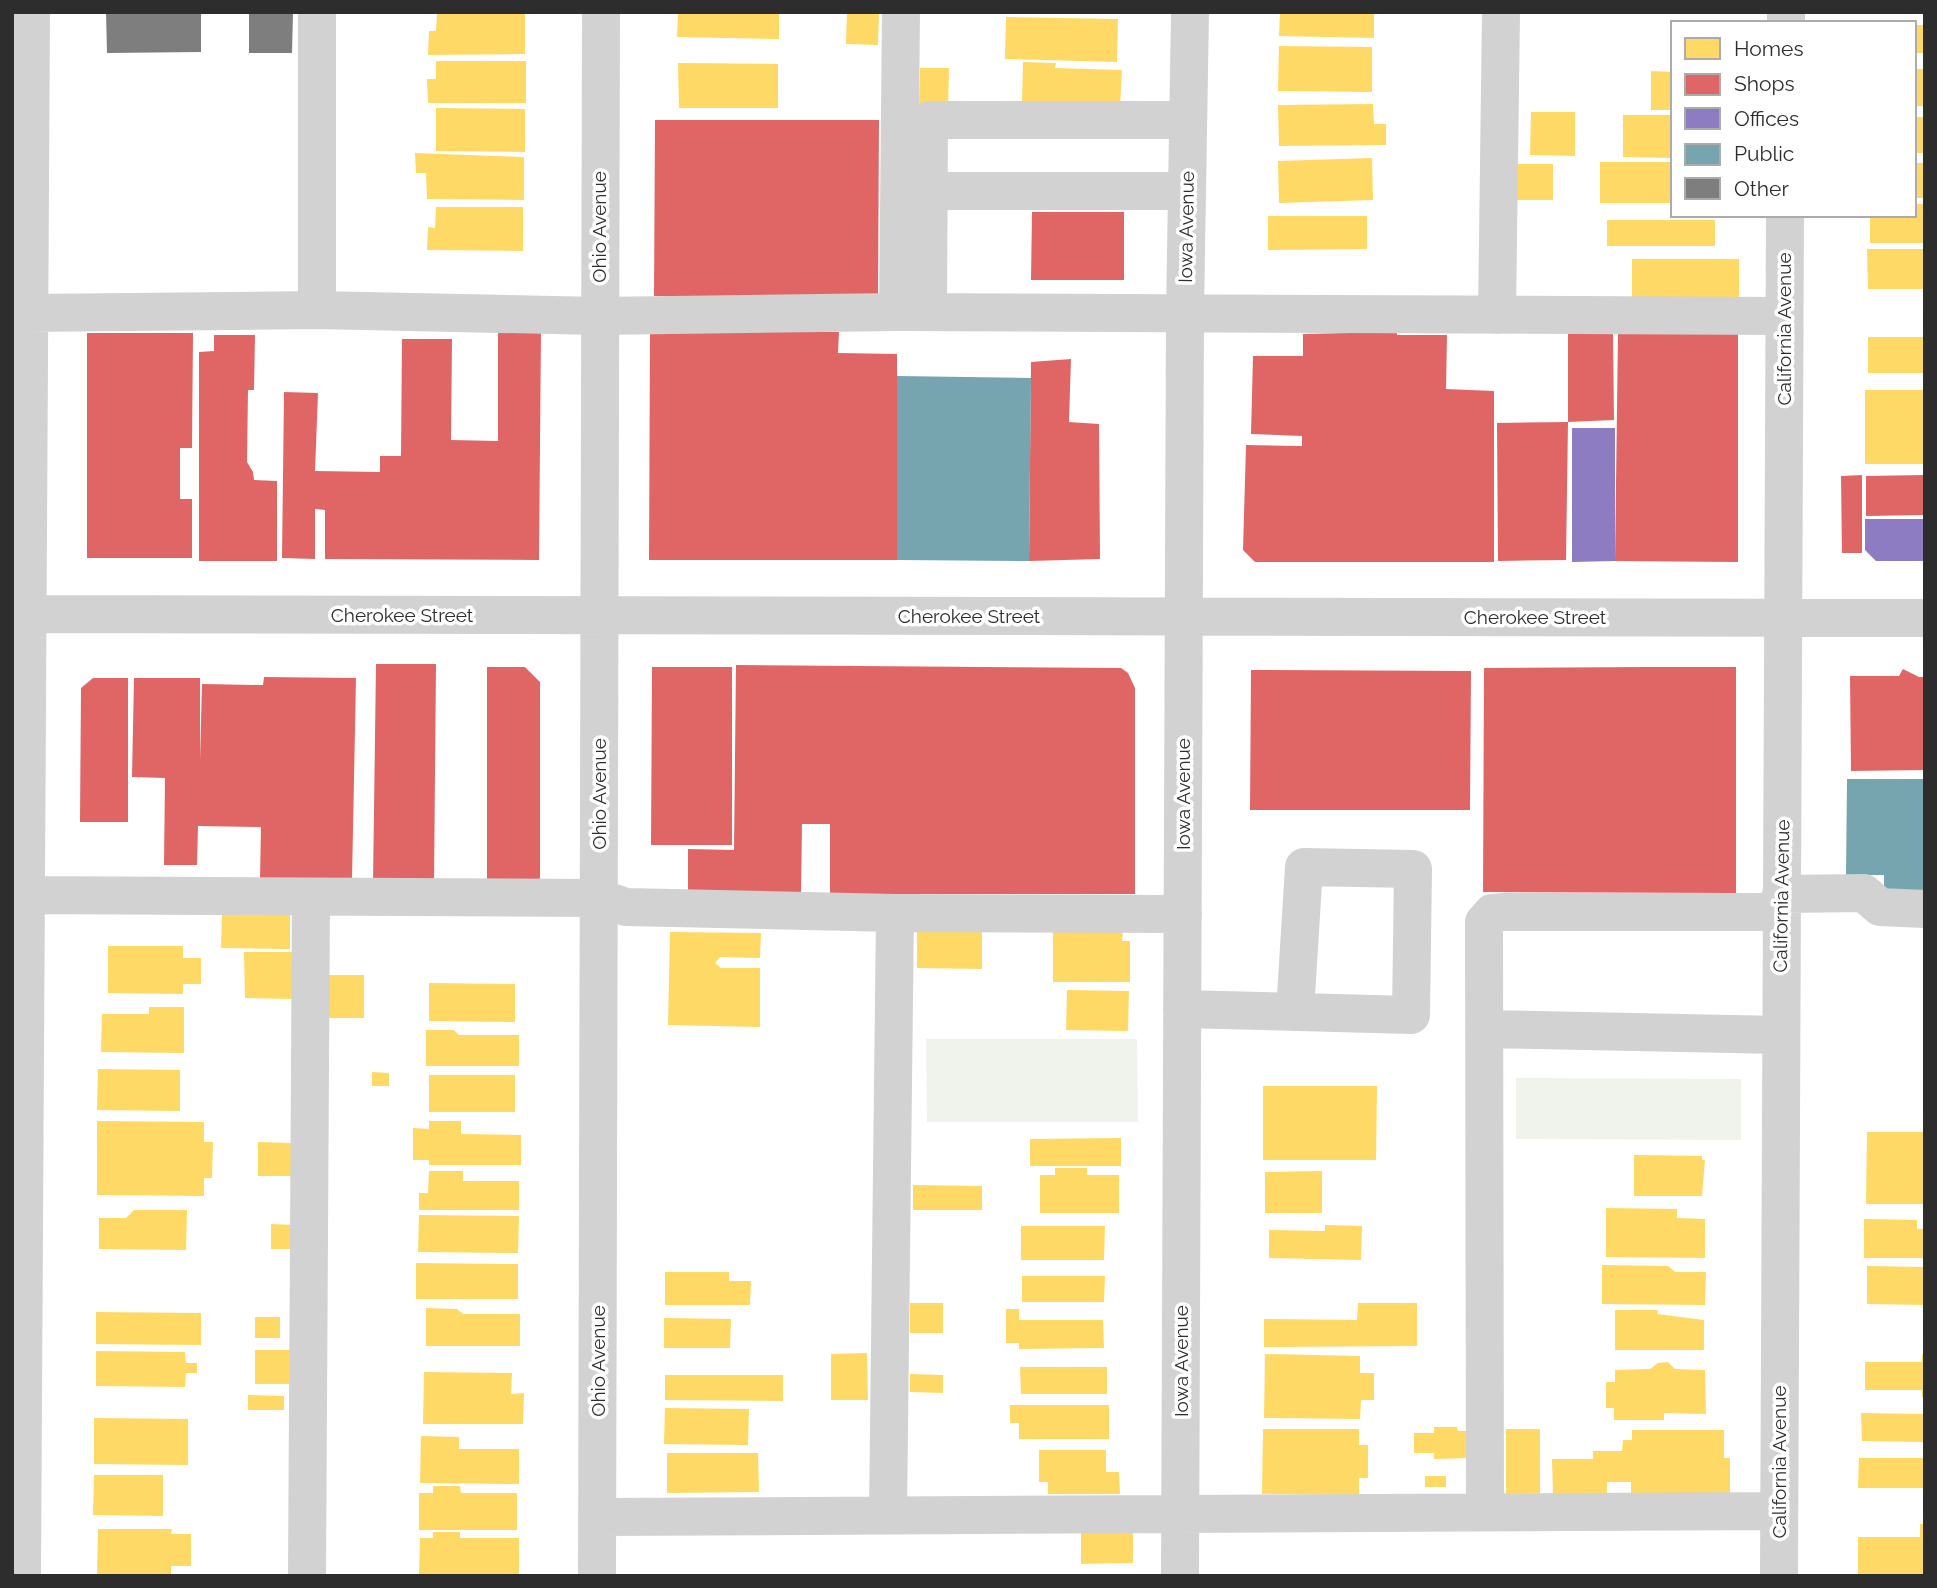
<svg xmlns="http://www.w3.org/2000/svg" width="1937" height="1588" font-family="Raleway,sans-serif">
  <rect width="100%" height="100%" fill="#fff"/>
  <path fill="#f0f3eb" d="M 926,1039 L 1137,1039 L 1138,1122 L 927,1122 Z
    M 1516,1078 L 1741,1079 L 1741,1140 L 1516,1139 Z"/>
  <path fill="#ffd966" d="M 678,12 L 779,12 L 779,39 L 677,37 Z
    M 847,12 L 879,12 L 878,45 L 846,44 Z
    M 1280,12 L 1374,12 L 1374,38 L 1279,36 Z
    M 437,14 L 525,14 L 525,54 L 428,55 L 429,31 L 436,31 Z
    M 1006,17 L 1118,19 L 1117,62 L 1005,59 Z
    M 1914,25 L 1925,25 L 1925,53 L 1914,53 Z
    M 1279,46 L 1372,47 L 1372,92 L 1278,91 Z
    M 436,61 L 526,61 L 526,103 L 428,103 L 427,79 L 436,79 Z
    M 1023,62 L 1056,63 L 1055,68 L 1122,70 L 1120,106 L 1022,103 Z
    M 678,63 L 778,64 L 778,108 L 679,108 Z
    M 920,68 L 949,68 L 948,109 L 919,109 Z
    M 1914,69 L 1925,69 L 1925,106 L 1914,106 Z
    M 1651,71 L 1673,72 L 1673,110 L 1651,110 Z
    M 1373,104 L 1374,124 L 1386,124 L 1386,145 L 1279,146 L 1278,105 Z
    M 436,108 L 525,109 L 525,152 L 436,151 Z
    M 1531,112 L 1575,112 L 1575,156 L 1530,155 Z
    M 1623,115 L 1673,115 L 1673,158 L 1623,157 Z
    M 1914,117 L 1925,117 L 1925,153 L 1914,153 Z
    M 415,153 L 524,157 L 524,200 L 427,199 L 426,173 L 416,173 Z
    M 1372,158 L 1373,200 L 1279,203 L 1278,161 Z
    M 1600,162 L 1673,162 L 1673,203 L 1600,203 Z
    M 1914,163 L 1925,163 L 1925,198 L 1914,198 Z
    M 1516,164 L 1553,164 L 1553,200 L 1516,200 Z
    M 1914,204 L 1925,204 L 1925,243 L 1870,243 L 1870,215 L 1914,215 Z
    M 436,207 L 523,207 L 523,251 L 427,250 L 428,227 L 435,228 Z
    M 1268,216 L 1367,216 L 1367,249 L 1268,250 Z
    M 1607,220 L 1715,220 L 1715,246 L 1607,246 Z
    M 1867,249 L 1925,249 L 1925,289 L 1868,289 Z
    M 1632,259 L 1739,259 L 1739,298 L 1632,299 Z
    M 1868,337 L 1925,337 L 1925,373 L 1868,373 Z
    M 1865,390 L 1925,390 L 1925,464 L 1865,464 Z
    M 222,913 L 290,913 L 290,949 L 221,948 Z
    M 1053,930 L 1123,931 L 1122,941 L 1130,941 L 1130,982 L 1053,982 Z
    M 670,932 L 761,933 L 760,958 L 720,957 L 715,963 L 721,968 L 760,968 L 760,1027 L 668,1025 Z
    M 917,932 L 982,932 L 982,969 L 917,968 Z
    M 108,946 L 183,946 L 183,958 L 201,958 L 201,984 L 183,984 L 183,994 L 108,993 Z
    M 244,952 L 293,952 L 293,999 L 245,998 Z
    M 329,975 L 364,975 L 364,1018 L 329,1018 Z
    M 429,983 L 515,984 L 515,1022 L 429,1021 Z
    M 1067,990 L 1129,991 L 1128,1031 L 1066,1030 Z
    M 149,1007 L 184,1007 L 184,1053 L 101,1052 L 102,1014 L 149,1014 Z
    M 426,1030 L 454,1030 L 459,1035 L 519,1035 L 519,1066 L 426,1066 Z
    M 98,1069 L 180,1070 L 180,1111 L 97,1110 Z
    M 372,1072 L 389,1073 L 389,1086 L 372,1086 Z
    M 429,1075 L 515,1075 L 515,1112 L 429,1112 Z
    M 1263,1086 L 1377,1086 L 1376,1160 L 1263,1160 Z
    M 97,1121 L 204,1122 L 204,1142 L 213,1142 L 212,1178 L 204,1178 L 204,1196 L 97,1195 Z
    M 429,1121 L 461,1121 L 461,1134 L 521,1135 L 521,1165 L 429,1165 L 429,1160 L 413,1160 L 413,1128 L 429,1129 Z
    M 1867,1132 L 1925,1132 L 1925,1204 L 1866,1204 Z
    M 1121,1138 L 1121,1166 L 1030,1166 L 1030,1139 Z
    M 258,1142 L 293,1143 L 292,1176 L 258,1176 Z
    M 1634,1155 L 1702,1156 L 1702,1160 L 1705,1160 L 1702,1196 L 1634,1196 Z
    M 1055,1168 L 1087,1168 L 1087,1175 L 1119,1175 L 1119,1213 L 1040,1213 L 1040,1175 L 1055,1175 Z
    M 429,1171 L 463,1171 L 463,1181 L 519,1181 L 519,1210 L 419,1210 L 419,1193 L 428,1193 Z
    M 1322,1171 L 1322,1213 L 1265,1213 L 1265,1172 Z
    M 913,1185 L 982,1186 L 982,1210 L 913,1210 Z
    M 1606,1208 L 1677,1209 L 1677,1218 L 1705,1219 L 1705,1258 L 1606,1257 Z
    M 134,1210 L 187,1210 L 186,1250 L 99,1249 L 99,1218 L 126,1218 Z
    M 419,1215 L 519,1216 L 518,1253 L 418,1252 Z
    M 1864,1219 L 1917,1220 L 1917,1229 L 1925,1229 L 1925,1258 L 1864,1258 Z
    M 271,1224 L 294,1225 L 294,1249 L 271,1249 Z
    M 1325,1225 L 1362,1226 L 1361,1260 L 1269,1258 L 1269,1230 L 1325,1231 Z
    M 1021,1226 L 1105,1226 L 1104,1260 L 1021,1260 Z
    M 416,1263 L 518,1264 L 518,1299 L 416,1299 Z
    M 1602,1265 L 1668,1266 L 1675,1272 L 1706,1272 L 1705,1305 L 1602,1304 Z
    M 1867,1266 L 1925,1267 L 1925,1305 L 1867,1304 Z
    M 665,1272 L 729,1272 L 729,1281 L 751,1281 L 750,1305 L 665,1305 Z
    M 1022,1276 L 1105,1276 L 1104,1302 L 1022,1302 Z
    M 910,1303 L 943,1303 L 943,1333 L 910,1333 Z
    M 1358,1303 L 1417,1303 L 1417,1346 L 1264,1347 L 1264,1319 L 1357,1320 Z
    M 426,1308 L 457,1309 L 463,1314 L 520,1314 L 520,1346 L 426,1346 Z
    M 1006,1309 L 1019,1309 L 1019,1320 L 1103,1320 L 1104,1348 L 1019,1349 L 1019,1343 L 1006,1343 Z
    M 1615,1310 L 1658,1310 L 1657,1314 L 1704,1320 L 1704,1350 L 1615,1350 Z
    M 96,1312 L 201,1313 L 201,1345 L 96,1344 Z
    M 255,1317 L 280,1317 L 280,1338 L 255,1338 Z
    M 664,1318 L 731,1319 L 730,1348 L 664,1348 Z
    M 255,1350 L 292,1350 L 292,1384 L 255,1384 Z
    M 96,1351 L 185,1352 L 186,1363 L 197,1363 L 197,1373 L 186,1373 L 185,1387 L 96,1386 Z
    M 867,1353 L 868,1400 L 831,1400 L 831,1354 Z
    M 1265,1354 L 1360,1356 L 1360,1373 L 1374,1373 L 1374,1400 L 1361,1400 L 1360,1419 L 1264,1418 Z
    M 1922,1354 L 1925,1354 L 1925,1397 L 1922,1397 L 1922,1390 L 1865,1390 L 1865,1362 L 1922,1362 Z
    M 1668,1362 L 1675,1369 L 1705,1370 L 1706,1414 L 1664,1413 L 1664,1420 L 1614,1420 L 1614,1408 L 1606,1408 L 1606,1382 L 1615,1382 L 1615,1370 L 1650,1369 L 1658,1363 Z
    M 1020,1367 L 1107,1367 L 1107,1394 L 1021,1394 Z
    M 424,1372 L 512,1373 L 511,1394 L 524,1393 L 523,1424 L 423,1424 Z
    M 910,1374 L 943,1375 L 943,1393 L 910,1392 Z
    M 665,1375 L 783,1375 L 783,1401 L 665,1400 Z
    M 248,1395 L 284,1396 L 284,1410 L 248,1410 Z
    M 1010,1405 L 1109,1405 L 1109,1439 L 1019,1439 L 1019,1423 L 1010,1423 Z
    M 665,1408 L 749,1409 L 748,1445 L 664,1444 Z
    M 1861,1413 L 1925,1414 L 1925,1442 L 1862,1441 Z
    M 94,1418 L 188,1419 L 188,1465 L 94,1464 Z
    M 1434,1427 L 1457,1427 L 1458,1431 L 1470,1431 L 1470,1458 L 1434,1459 L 1434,1453 L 1414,1453 L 1414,1433 L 1434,1433 Z
    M 1263,1429 L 1359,1429 L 1359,1445 L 1368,1445 L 1368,1478 L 1359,1478 L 1359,1495 L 1262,1494 Z
    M 1506,1429 L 1540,1429 L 1540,1493 L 1506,1494 Z
    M 1632,1430 L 1724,1430 L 1724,1458 L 1730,1458 L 1730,1495 L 1631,1495 L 1631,1482 L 1607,1482 L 1607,1495 L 1553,1495 L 1552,1459 L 1593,1459 L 1593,1451 L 1622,1451 L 1623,1440 L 1632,1440 Z
    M 421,1436 L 459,1437 L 459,1449 L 519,1449 L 519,1484 L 420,1483 Z
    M 1039,1450 L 1106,1450 L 1106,1472 L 1119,1472 L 1120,1494 L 1048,1494 L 1048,1482 L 1039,1482 Z
    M 667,1453 L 758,1453 L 759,1492 L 667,1493 Z
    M 1859,1458 L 1925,1458 L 1925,1488 L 1858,1488 Z
    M 94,1475 L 163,1475 L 163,1516 L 93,1515 Z
    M 1425,1476 L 1446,1476 L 1446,1487 L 1425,1487 Z
    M 433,1486 L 460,1486 L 461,1493 L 517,1493 L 517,1530 L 419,1530 L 419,1493 L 433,1493 Z
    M 1920,1524 L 1925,1524 L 1925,1576 L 1858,1576 L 1858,1537 L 1920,1537 Z
    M 98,1529 L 172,1529 L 171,1534 L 191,1534 L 191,1566 L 171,1566 L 171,1576 L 97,1575 Z
    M 1081,1530 L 1133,1531 L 1133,1563 L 1081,1564 Z
    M 433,1532 L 460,1532 L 460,1538 L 519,1538 L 519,1576 L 419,1576 L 420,1538 L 433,1538 Z"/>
  <path fill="#e06666" d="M 655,120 L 879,120 L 878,297 L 654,296 Z
    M 1032,212 L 1124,212 L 1124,280 L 1031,280 Z
    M 498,331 L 541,331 L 539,560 L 325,559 L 325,510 L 315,509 L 315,559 L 282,558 L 284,392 L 318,393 L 315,471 L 380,472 L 380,456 L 401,456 L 402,339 L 452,339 L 451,440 L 498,441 Z
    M 650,332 L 839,332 L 838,353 L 897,354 L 897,560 L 649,560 Z
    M 1397,332 L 1397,335 L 1447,335 L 1446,389 L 1494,391 L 1494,562 L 1255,562 L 1243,550 L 1246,445 L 1302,446 L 1302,436 L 1251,434 L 1253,356 L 1303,356 L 1303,334 Z
    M 87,333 L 193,333 L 192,448 L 180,448 L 180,499 L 192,499 L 192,558 L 87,558 Z
    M 1568,333 L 1613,333 L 1614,420 L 1568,422 Z
    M 1618,333 L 1738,334 L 1738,562 L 1615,561 Z
    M 214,335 L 255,335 L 254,390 L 248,390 L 247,462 L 253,472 L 254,480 L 277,481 L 277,561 L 199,561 L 199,352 L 214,351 Z
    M 1071,359 L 1069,422 L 1099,424 L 1100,559 L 1029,561 L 1031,362 Z
    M 1568,422 L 1566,560 L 1498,561 L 1497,423 Z
    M 1862,475 L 1862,553 L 1842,553 L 1841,476 Z
    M 1925,475 L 1925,515 L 1866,516 L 1866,476 Z
    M 376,664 L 436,664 L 434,884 L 373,883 Z
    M 736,665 L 1121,668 L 1128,673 L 1135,688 L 1135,894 L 830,894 L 830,824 L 802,824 L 801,893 L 688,892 L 688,849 L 734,850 Z
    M 487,667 L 525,667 L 540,682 L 540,879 L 487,879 Z
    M 652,667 L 732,667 L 732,845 L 651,845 Z
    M 1646,667 L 1736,667 L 1736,893 L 1483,892 L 1484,668 Z
    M 1903,669 L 1919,677 L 1925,677 L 1925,770 L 1851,771 L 1850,676 L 1899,676 Z
    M 1251,670 L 1471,671 L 1470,810 L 1250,810 Z
    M 264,677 L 356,678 L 352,880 L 260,879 L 261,827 L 198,826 L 197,865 L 164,865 L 165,778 L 132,777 L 134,678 L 200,678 L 200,760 L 202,684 L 263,685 Z
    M 93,678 L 128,678 L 128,822 L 80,822 L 81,688 Z"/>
  <path fill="#8e7cc3" d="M 1572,428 L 1615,428 L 1615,561 L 1572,562 Z
    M 1865,519 L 1925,519 L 1925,561 L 1876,561 L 1865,550 Z"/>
  <path fill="#76a5af" d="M 897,376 L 1031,378 L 1029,561 L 897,560 Z
    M 1847,779 L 1925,779 L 1925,903 L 1884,903 L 1884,875 L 1846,875 Z"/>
  <path fill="#7e7e7e" d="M 106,12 L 201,12 L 201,52 L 107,53 Z
    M 249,12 L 293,12 L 292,53 L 249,53 Z"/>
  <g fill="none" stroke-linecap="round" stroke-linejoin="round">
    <path stroke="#d2d2d2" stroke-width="38" d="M 1786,23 L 1786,12
      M 929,191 L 1187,191
      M 317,310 L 317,12
      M 898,312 L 901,12
      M 928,312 L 929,120 L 1188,120
      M 27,313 L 317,310 L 598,316 L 898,312 L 1784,316
      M 1497,315 L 1501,12
      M 12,614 L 1925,618
      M 1781,894 L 1864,893 L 1880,907 L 1925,909
      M 25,895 L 599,898 L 626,907 L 895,913 L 1183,914
      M 1182,1009 L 1411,1015 L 1413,869 L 1304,867 L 1295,1012
      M 1484,1029 L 1780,1035
      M 1485,1512 L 1484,922 L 1492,913 L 1505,912 L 1782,912
      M 888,1515 L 895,913
      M 597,1517 L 1779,1511
      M 22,1576 L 31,12
      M 307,1576 L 311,897
      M 597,1576 L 601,12
      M 1180,1576 L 1185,313 L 1190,12
      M 1779,1576 L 1785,215"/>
  </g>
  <g text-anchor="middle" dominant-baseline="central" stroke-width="7" stroke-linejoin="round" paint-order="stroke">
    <g font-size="19" fill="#2d2d2d" stroke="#fff">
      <text transform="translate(599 227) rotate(-90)">Ohio Avenue</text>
      <text transform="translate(1186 227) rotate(-89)">Iowa Avenue</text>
      <text transform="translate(1784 329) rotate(-90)">California Avenue</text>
      <text x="402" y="615">Cherokee Street</text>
      <text x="969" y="616">Cherokee Street</text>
      <text x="1535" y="617">Cherokee Street</text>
      <text transform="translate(599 794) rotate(-90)">Ohio Avenue</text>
      <text transform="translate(1183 794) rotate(-90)">Iowa Avenue</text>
      <text transform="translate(1781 896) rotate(-89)">California Avenue</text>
      <text transform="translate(598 1361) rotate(-90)">Ohio Avenue</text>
      <text transform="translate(1181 1361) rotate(-90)">Iowa Avenue</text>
      <text transform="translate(1779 1462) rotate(-90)">California Avenue</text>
    </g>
  </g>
  <rect width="1937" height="1588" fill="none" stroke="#2d2d2d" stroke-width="28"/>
  <rect x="1671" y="21" width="245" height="196" fill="#ffffff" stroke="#ababab" stroke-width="2"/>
  <rect x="1685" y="38" width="35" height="21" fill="#ffd966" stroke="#ababab" stroke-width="2"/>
  <text x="1734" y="56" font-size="21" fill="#2d2d2d">Homes</text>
  <rect x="1685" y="74" width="35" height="21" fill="#e06666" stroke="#ababab" stroke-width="2"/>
  <text x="1734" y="91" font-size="21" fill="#2d2d2d">Shops</text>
  <rect x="1685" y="108" width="35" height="21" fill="#8e7cc3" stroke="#ababab" stroke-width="2"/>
  <text x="1734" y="126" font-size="21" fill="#2d2d2d">Offices</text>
  <rect x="1685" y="144" width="35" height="21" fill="#76a5af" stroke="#ababab" stroke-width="2"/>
  <text x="1734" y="161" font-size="21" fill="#2d2d2d">Public</text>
  <rect x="1685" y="178" width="35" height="21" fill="#7e7e7e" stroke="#ababab" stroke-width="2"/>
  <text x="1734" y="196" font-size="21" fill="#2d2d2d">Other</text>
</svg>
